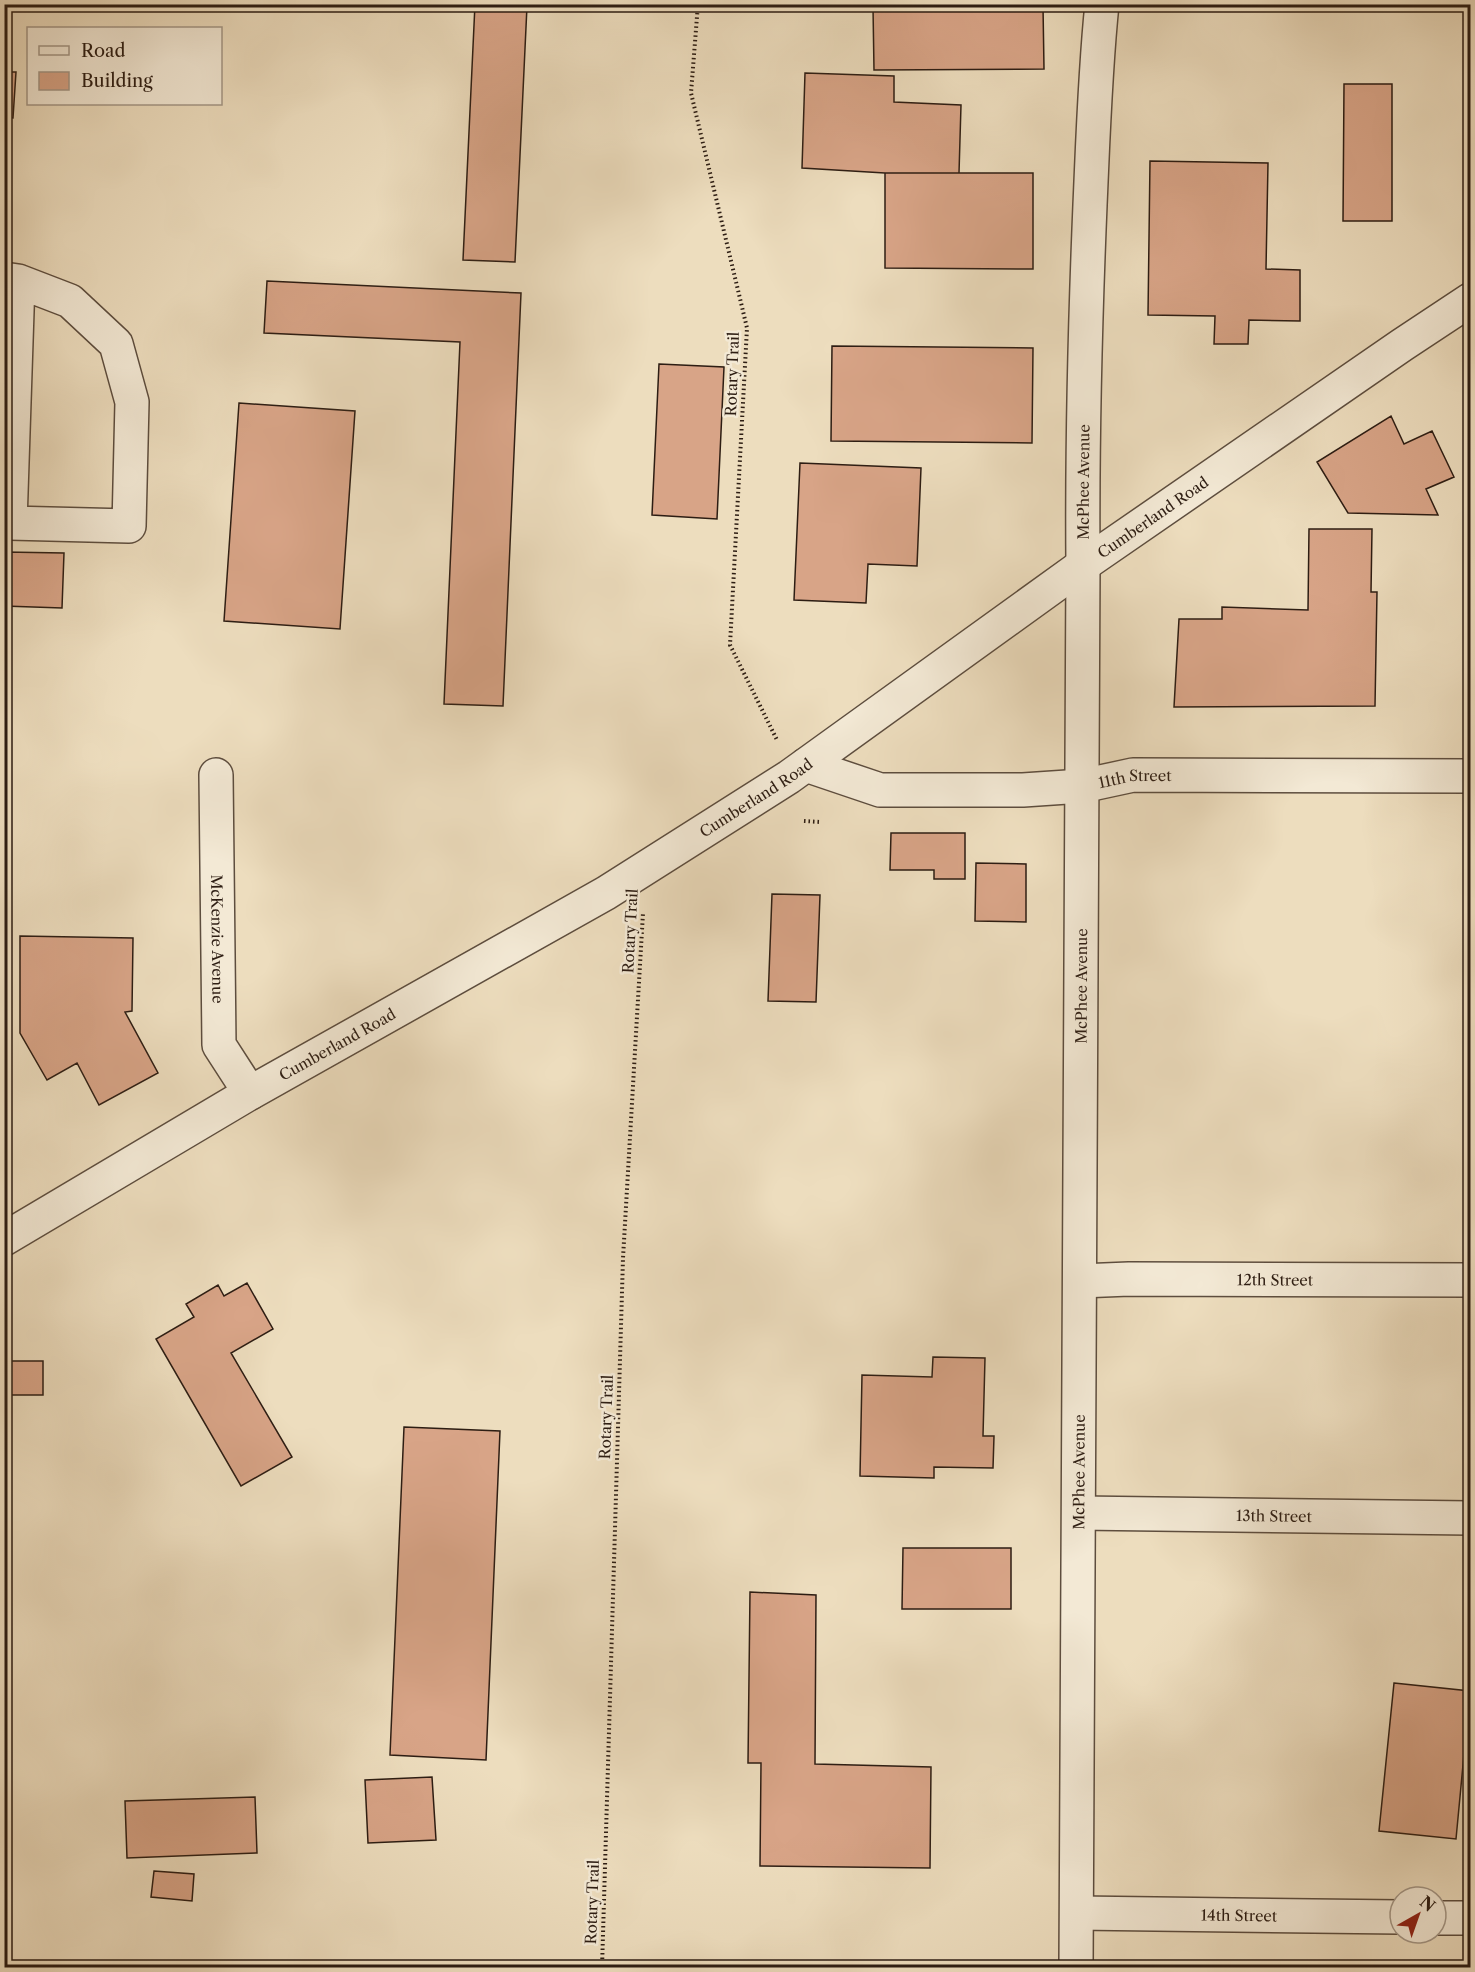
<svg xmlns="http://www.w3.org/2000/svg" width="1475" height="1972" font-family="'Libre Caslon Text',serif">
  <rect width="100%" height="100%" fill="#edddbe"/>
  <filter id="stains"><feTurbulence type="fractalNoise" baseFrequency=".00333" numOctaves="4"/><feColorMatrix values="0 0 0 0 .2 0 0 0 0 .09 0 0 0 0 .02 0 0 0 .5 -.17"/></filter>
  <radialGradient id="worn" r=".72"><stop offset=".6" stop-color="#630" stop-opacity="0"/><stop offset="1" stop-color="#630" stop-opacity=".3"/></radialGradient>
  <path fill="#d8a487" stroke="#2d1d13" stroke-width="1.5" d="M 475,4 L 527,6 L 515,262 L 463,260 Z
    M 1043,6 L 1044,69 L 874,70 L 873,7 Z
    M 4,72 L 16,72 L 13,118 L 4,117 Z
    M 805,73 L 894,76 L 894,102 L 961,105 L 959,173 L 885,173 L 802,168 Z
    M 1344,84 L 1392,84 L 1392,221 L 1343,221 Z
    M 1150,161 L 1268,163 L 1266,269 L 1300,270 L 1300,321 L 1249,320 L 1248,344 L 1214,344 L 1215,316 L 1148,315 Z
    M 885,173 L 1033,173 L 1033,269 L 885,268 Z
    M 267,281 L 521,293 L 503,706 L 444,704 L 460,342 L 264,333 Z
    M 832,346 L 1033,348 L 1032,443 L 831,441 Z
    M 659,364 L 724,367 L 717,519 L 652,515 Z
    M 239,403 L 355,411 L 340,629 L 224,621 Z
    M 1391,416 L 1404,444 L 1432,431 L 1454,477 L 1426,489 L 1438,515 L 1348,513 L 1317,462 Z
    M 800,463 L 921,468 L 917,566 L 868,564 L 866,603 L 794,600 Z
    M 1309,529 L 1372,529 L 1371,592 L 1377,592 L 1375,706 L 1174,707 L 1179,619 L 1222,619 L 1222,607 L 1308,610 Z
    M 4,552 L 64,553 L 62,608 L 4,606 Z
    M 891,833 L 965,833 L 965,879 L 934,879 L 934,870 L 890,870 Z
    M 976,863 L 1026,864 L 1026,922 L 975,921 Z
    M 772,894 L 820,895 L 816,1002 L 768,1001 Z
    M 20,936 L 133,938 L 132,1011 L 125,1012 L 158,1073 L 99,1105 L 77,1063 L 47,1080 L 20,1033 Z
    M 247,1283 L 273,1329 L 231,1353 L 292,1457 L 241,1486 L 156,1339 L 194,1317 L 186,1304 L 218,1285 L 224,1296 Z
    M 933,1357 L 985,1358 L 983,1436 L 994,1436 L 993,1468 L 934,1467 L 934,1478 L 860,1476 L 862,1375 L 932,1377 Z
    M 4,1361 L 43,1361 L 43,1395 L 4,1395 Z
    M 404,1427 L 500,1431 L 486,1760 L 390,1755 Z
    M 903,1548 L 1011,1548 L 1011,1609 L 902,1609 Z
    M 750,1592 L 816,1595 L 815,1764 L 931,1767 L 930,1868 L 760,1866 L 761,1763 L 748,1763 Z
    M 1394,1683 L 1470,1691 L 1456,1839 L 1379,1831 Z
    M 432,1777 L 436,1840 L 368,1843 L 365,1780 Z
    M 255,1797 L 257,1853 L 127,1858 L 125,1801 Z
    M 154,1871 L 194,1874 L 192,1901 L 151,1897 Z"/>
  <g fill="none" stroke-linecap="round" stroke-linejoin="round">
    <defs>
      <g id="minor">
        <path d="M 4,279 L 18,281 L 70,301 L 116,344 L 132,402 L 129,526 L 10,523 L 18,281"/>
        <path id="s1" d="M 806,765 L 880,790 L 1023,790 L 1082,786 L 1133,775 L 1470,776"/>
        <path id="s2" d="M 216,775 L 219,1045 L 250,1093"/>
        <path id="s3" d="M 4,1239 L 250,1093 L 606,893 L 789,777 L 1083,565 L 1402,345 L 1470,300"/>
        <path id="s4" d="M 1080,1281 L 1129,1279 L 1470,1280"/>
        <path id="s5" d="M 1079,1513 L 1470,1518"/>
        <path id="s6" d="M 1077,1913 L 1400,1917"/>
        <path d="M 1436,1918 L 1470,1918"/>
        <path id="s7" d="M 1076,1968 L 1083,565 C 1082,445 1085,325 1090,205 C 1093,138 1095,71 1102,4"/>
      </g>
    </defs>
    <use href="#minor" stroke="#5d4d3e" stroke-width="36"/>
    <path stroke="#2d1d13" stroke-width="4" stroke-dasharray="1.5 3" stroke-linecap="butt" d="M 698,4 L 691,93 L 747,328 L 730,645 L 777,740
      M 804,821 L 820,822
      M 602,1968 L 623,1258 L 643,913"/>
    <use href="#minor" stroke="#f3e9d5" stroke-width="33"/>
  </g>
  <g text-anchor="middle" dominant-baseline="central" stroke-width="5" stroke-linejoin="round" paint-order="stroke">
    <g font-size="15" fill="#2d1d13" stroke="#f3e9d5">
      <text transform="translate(732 374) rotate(-88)">Rotary Trail</text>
      <text stroke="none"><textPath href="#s7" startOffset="1486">McPhee Avenue</textPath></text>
      <text stroke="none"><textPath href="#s3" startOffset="1358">Cumberland Road</textPath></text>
      <text stroke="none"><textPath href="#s1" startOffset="334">11th Street</textPath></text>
      <text stroke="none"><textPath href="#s3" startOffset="872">Cumberland Road</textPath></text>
      <text transform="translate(630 931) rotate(-87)">Rotary Trail</text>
      <text stroke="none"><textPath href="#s2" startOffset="164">McKenzie Avenue</textPath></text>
      <text stroke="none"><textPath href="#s7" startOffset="982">McPhee Avenue</textPath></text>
      <text stroke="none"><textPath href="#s3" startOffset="386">Cumberland Road</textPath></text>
      <text stroke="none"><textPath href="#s4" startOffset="195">12th Street</textPath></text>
      <text transform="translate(606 1417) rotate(-88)">Rotary Trail</text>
      <text stroke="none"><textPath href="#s7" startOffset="496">McPhee Avenue</textPath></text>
      <text stroke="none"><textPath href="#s5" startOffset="195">13th Street</textPath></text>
      <text transform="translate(592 1902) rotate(-88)">Rotary Trail</text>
      <text stroke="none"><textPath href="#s6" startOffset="162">14th Street</textPath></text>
    </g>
  </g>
  <rect width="1475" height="1972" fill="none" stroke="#edddbe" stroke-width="24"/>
  <rect x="6" y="6" width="1463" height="1960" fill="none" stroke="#2d1d13" stroke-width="3"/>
  <rect x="12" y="12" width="1451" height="1948" fill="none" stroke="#2d1d13" stroke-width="1.5"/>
  <rect x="27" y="27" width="195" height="78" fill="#f3e9d5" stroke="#a49787" stroke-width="1.5"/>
  <rect x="39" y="46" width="30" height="9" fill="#f3e9d5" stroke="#a49787" stroke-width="1.5"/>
  <text x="81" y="57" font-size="18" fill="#2d1d13">Road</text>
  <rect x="39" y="72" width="30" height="18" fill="#d8a487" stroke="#a49787" stroke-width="1.5"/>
  <text x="81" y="87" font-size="18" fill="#2d1d13">Building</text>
  <g transform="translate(1418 1915) rotate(40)"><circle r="28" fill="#f3e9d5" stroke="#a49787" stroke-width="1.5"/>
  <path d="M0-4.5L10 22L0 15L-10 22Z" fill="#8f2418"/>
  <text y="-9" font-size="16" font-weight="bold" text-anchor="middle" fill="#2d1d13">N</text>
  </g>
  <rect width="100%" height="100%" filter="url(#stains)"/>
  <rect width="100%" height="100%" fill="url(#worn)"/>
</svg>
